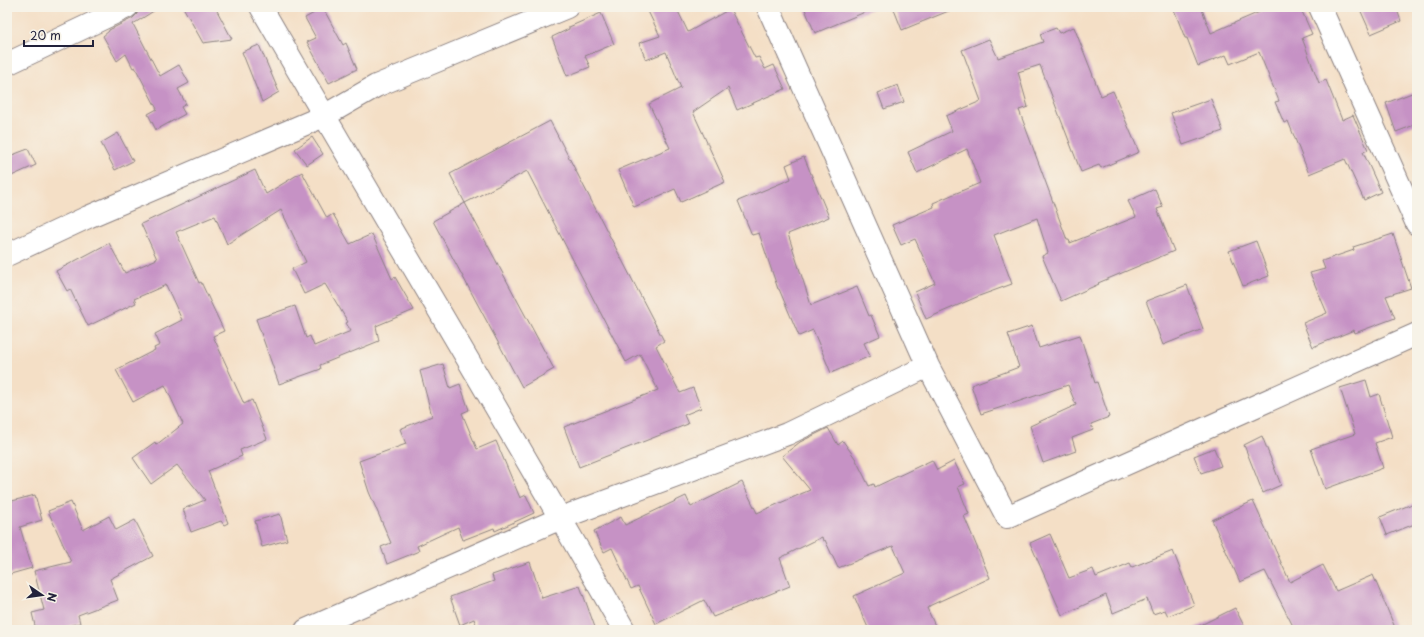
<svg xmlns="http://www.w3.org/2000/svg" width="1424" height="637" font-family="'Playpen Sans',sans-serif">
  <rect width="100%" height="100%" fill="#f7f3e8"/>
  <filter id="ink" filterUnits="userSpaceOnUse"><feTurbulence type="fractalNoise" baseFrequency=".025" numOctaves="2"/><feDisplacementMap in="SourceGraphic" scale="8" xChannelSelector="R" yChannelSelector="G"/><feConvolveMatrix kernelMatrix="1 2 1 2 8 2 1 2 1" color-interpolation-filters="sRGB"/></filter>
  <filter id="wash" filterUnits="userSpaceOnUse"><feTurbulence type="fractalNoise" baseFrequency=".012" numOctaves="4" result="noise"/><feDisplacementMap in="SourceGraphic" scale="16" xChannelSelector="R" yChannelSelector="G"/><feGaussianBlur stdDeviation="0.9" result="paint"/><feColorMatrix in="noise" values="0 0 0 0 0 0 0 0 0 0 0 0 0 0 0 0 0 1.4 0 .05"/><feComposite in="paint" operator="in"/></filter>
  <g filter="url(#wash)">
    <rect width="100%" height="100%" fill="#f4dfc6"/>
    <g id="blocks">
      <path fill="#c692c5" d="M 139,7 L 160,7 L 133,24 L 160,76 L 179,65 L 189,83 L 178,89 L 186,104 L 181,107 L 185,114 L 156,130 L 148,114 L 157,109 L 135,67 L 133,68 L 126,54 L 117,61 L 103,36 L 109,31 L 109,30 L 133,18 L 137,14 Z
        M 183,7 L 215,7 L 232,39 L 203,43 Z
        M 646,7 L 676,7 L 688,32 L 730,9 L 755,58 L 759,57 L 765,69 L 774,65 L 785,89 L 737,110 L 728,88 L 693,112 L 725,182 L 681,202 L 675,189 L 634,207 L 618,170 L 670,148 L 649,104 L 681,88 L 666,52 L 646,60 L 639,43 L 660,36 Z
        M 804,7 L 877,7 L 815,33 Z
        M 893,7 L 956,7 L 956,8 L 902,30 Z
        M 1173,7 L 1201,7 L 1211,33 L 1271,7 L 1300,7 L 1312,34 L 1302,38 L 1319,83 L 1326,80 L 1342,120 L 1353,115 L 1368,150 L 1363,152 L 1381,192 L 1364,200 L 1345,159 L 1309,174 L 1288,121 L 1284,123 L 1275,102 L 1279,101 L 1259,52 L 1230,64 L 1226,55 L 1198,66 L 1187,38 L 1185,38 Z
        M 1359,7 L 1396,7 L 1401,21 L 1371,34 Z
        M 323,8 L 343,45 L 346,43 L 357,69 L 329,83 L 307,42 L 316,38 L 305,18 Z
        M 601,13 L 614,44 L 585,56 L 590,67 L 567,76 L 552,37 L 569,29 L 569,27 Z
        M 1074,27 L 1101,96 L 1113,91 L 1139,152 L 1101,168 L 1099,165 L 1081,172 L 1040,65 L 1018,72 L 1028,107 L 1019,110 L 1067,240 L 1069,240 L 1070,243 L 1136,217 L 1128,201 L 1155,189 L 1163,207 L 1157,209 L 1174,251 L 1098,283 L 1099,284 L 1061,301 L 1042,256 L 1048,253 L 1037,218 L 994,235 L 1012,284 L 979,296 L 926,319 L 915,292 L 935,283 L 915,239 L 901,245 L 892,225 L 934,207 L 933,203 L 980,183 L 967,149 L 917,173 L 908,152 L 952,131 L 946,116 L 981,101 L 962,50 L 989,39 L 998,58 L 1043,42 L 1040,34 L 1056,28 L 1059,33 Z
        M 259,45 L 279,92 L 262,102 L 242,52 Z
        M 898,85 L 904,102 L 884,109 L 878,93 Z
        M 1417,91 L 1417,124 L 1396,132 L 1386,103 Z
        M 1211,99 L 1223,131 L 1183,145 L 1171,113 Z
        M 550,121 L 664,341 L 656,346 L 680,393 L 693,388 L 701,408 L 684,415 L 688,424 L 579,467 L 564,427 L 658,390 L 640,354 L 626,362 L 527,171 L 465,203 L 450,174 Z
        M 118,133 L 133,161 L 115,170 L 101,143 Z
        M 312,137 L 323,154 L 307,165 L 295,149 Z
        M 28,149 L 36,165 L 7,178 L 7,157 Z
        M 804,157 L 829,217 L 788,234 L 811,305 L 857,287 L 869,316 L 871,315 L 880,336 L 864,343 L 870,356 L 831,373 L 813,330 L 799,336 L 779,289 L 778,289 L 759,233 L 752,235 L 738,201 L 791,179 L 786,165 Z
        M 255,170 L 266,194 L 302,172 L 327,218 L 333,214 L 350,244 L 372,234 L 392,279 L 395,277 L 414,310 L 376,326 L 379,341 L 320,365 L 321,369 L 279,384 L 256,319 L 295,306 L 306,338 L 310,336 L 314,346 L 351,331 L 346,323 L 348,322 L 325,284 L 304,294 L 292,269 L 306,262 L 281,210 L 227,244 L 215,216 L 176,232 L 199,283 L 201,282 L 224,331 L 213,336 L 244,404 L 252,400 L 267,439 L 240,450 L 242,456 L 208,471 L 228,523 L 224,525 L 221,521 L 191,532 L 183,509 L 205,500 L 177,465 L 151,484 L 133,458 L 155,442 L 156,445 L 183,424 L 165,385 L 133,402 L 116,370 L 155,350 L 154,348 L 160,345 L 155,334 L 182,320 L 166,285 L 134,299 L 136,303 L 88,326 L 70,289 L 67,291 L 56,271 L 109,243 L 125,273 L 157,259 L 141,224 Z
        M 465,203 L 554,369 L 522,387 L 433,221 Z
        M 1393,234 L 1411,288 L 1386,296 L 1395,318 L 1355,333 L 1354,330 L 1313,347 L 1303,323 L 1327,313 L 1310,273 L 1325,269 L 1322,261 L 1354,250 L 1353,247 Z
        M 1256,241 L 1269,276 L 1243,286 L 1229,251 Z
        M 1187,285 L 1203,329 L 1163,345 L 1146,301 Z
        M 1032,326 L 1039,348 L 1080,335 L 1095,383 L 1097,382 L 1109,417 L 1091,424 L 1093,430 L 1072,438 L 1076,451 L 1043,463 L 1030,426 L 1076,405 L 1068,385 L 981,414 L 971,385 L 1019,367 L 1008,334 Z
        M 443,364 L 450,388 L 460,384 L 469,410 L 462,413 L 477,449 L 496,441 L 520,498 L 526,495 L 534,513 L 495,531 L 494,528 L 463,540 L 458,527 L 417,546 L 419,551 L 387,564 L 381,547 L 391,543 L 369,492 L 359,461 L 406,444 L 400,429 L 432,416 L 420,371 Z
        M 1366,380 L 1371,397 L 1379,394 L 1392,437 L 1375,443 L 1383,468 L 1325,489 L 1311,449 L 1355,434 L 1340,388 Z
        M 828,428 L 838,445 L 843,441 L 855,458 L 869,486 L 874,484 L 875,487 L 932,460 L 937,470 L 954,461 L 965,484 L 958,487 L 969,514 L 964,516 L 990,578 L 929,606 L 929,607 L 927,608 L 937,630 L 869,630 L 854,596 L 905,573 L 893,546 L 838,568 L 825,540 L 823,541 L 822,537 L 780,558 L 790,586 L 713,617 L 704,600 L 656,624 L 638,586 L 631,589 L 612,548 L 604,552 L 594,531 L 621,517 L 625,525 L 686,496 L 691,507 L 742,482 L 757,513 L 810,490 L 782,456 L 800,442 Z
        M 1262,436 L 1281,485 L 1263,493 L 1244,445 Z
        M 1214,448 L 1221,466 L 1201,473 L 1194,456 Z
        M 35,495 L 42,520 L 20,527 L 32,568 L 7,575 L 7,501 L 12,501 Z
        M 1253,501 L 1290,582 L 1323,565 L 1336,591 L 1373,575 L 1396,630 L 1295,630 L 1265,571 L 1240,582 L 1212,520 Z
        M 71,502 L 83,530 L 109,516 L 116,530 L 135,520 L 153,556 L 110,579 L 118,600 L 78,615 L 80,623 L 53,630 L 36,630 L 32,613 L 44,610 L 34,571 L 71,562 L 48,511 Z
        M 1417,502 L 1417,523 L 1387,535 L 1380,517 Z
        M 280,514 L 287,540 L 262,547 L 255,521 Z
        M 1050,534 L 1069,578 L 1093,569 L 1096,577 L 1130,563 L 1132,567 L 1173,551 L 1194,605 L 1168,616 L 1165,610 L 1153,614 L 1147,599 L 1113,613 L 1106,595 L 1062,615 L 1030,543 Z
        M 530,562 L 542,598 L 580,586 L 596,630 L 478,630 L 474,619 L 460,625 L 450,597 L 494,581 L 492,575 Z
        M 1235,608 L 1246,630 L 1191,630 Z"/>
    </g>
  </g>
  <g filter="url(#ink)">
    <use href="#blocks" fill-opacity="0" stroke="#8b8080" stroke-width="1"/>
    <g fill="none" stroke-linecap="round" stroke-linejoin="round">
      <defs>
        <path id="minor" d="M 261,7 C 381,215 506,420 624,630
          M 768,7 L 928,366 L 1007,517 L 1417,334
          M 1320,7 L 1417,224
          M 7,64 L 127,7
          M 7,255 L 88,217 L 324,116 L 376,86 L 567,7
          M 306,630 L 561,518 L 787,434 L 928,366"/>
      </defs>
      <use href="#minor" stroke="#8b8080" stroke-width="24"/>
      <use href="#minor" stroke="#fff" stroke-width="22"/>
    </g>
  </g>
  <rect width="1424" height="637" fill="none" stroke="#f7f3e8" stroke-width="24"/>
  <g transform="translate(42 595) rotate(103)" stroke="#f7f3e8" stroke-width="3" paint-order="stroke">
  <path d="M0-3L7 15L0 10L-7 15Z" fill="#22223b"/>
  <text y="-6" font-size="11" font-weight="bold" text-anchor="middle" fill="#22223b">N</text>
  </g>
  <path d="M24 40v6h69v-6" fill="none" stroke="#22223b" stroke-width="2"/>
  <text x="30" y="40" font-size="12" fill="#22223b" stroke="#f7f3e8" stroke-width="3" paint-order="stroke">20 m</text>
</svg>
